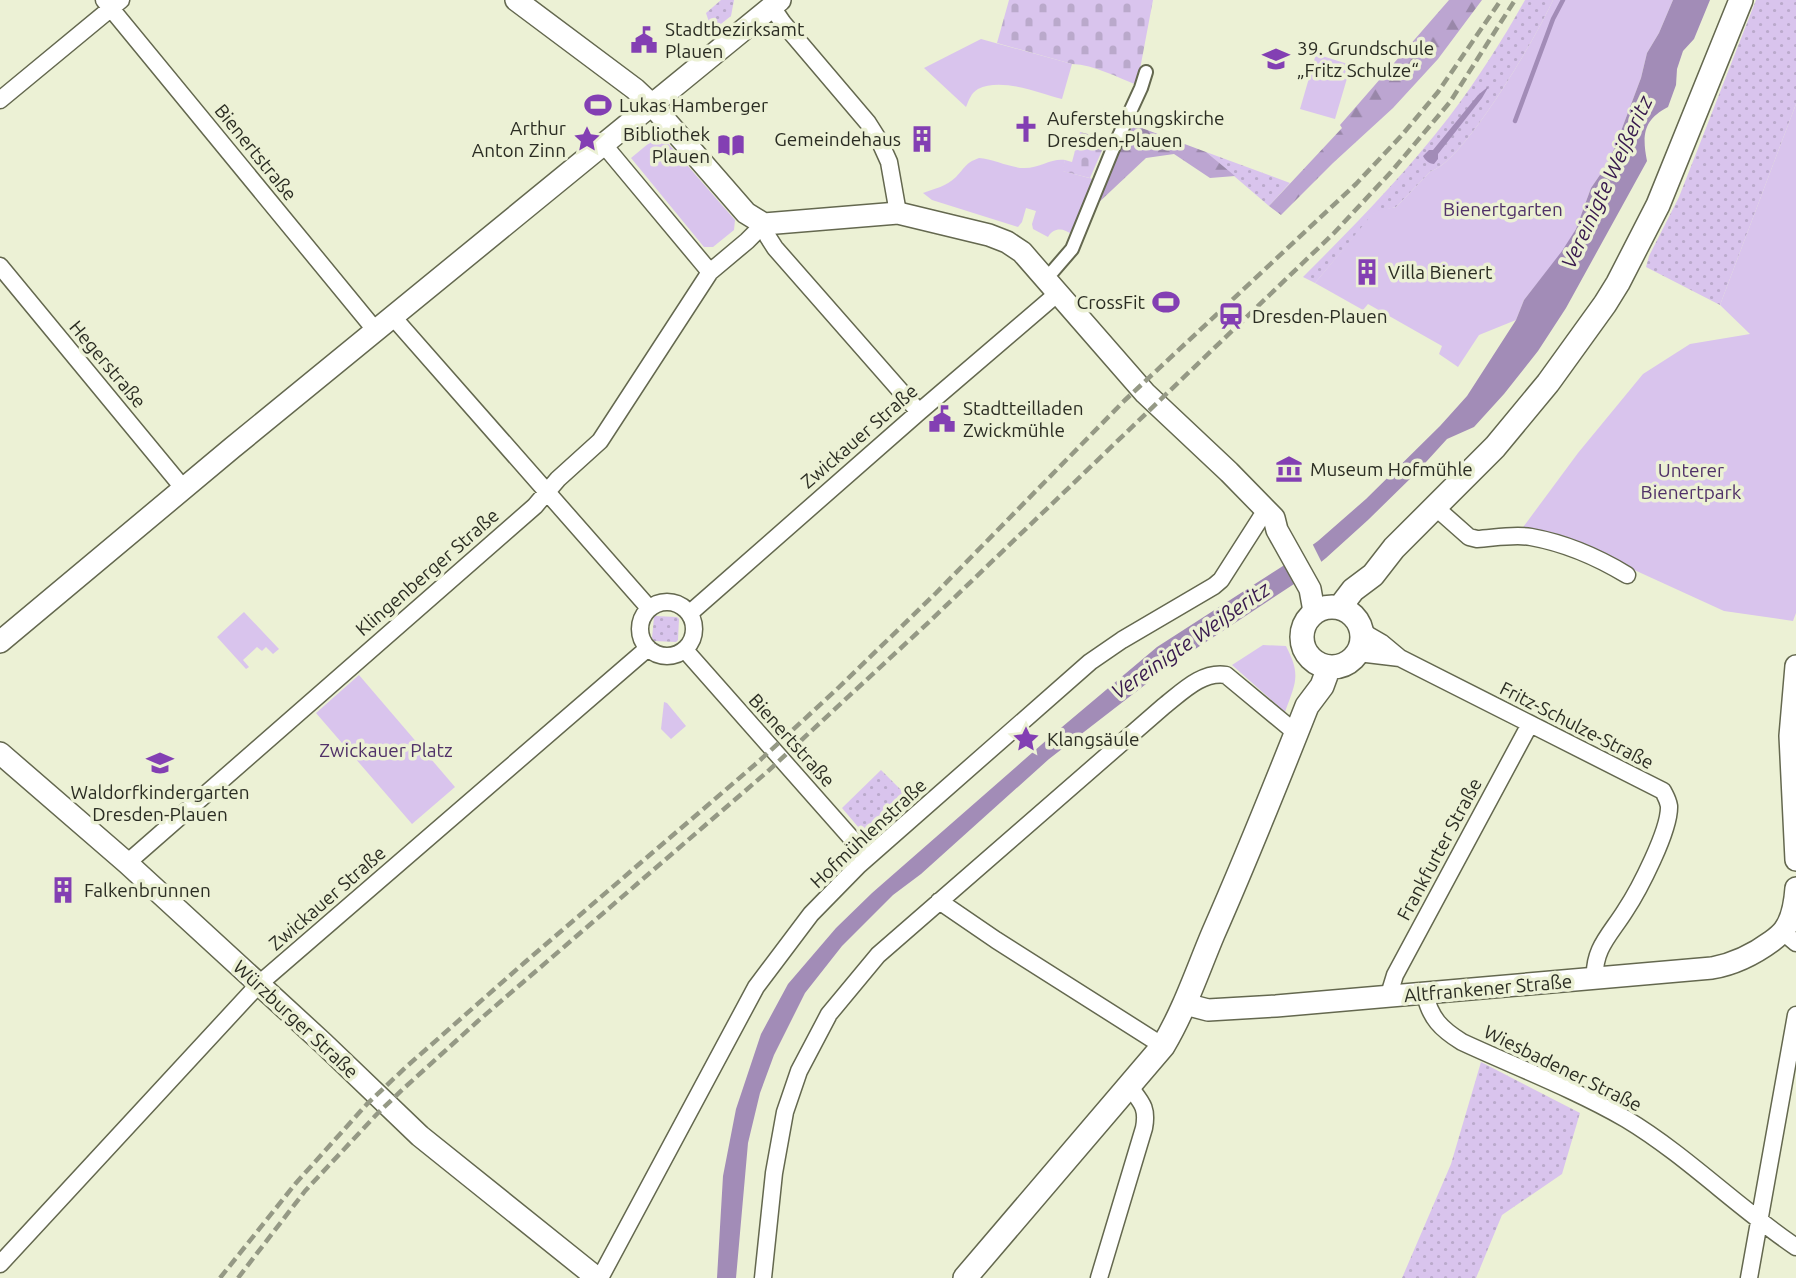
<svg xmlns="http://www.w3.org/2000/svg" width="1796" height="1278" font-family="Ubuntu,sans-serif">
  <defs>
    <pattern id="grass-dots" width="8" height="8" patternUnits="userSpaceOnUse" patternTransform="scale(1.75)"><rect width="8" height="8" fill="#d9c4ed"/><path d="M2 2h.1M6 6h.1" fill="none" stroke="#baa9cb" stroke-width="1.8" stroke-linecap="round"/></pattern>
    <pattern id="forest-firs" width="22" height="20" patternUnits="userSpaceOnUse" patternTransform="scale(1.75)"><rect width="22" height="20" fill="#bca5d1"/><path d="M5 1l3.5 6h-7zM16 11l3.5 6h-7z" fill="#9987a9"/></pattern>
    <pattern id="cemetery-stones" width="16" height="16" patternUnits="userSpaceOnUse" patternTransform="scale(1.75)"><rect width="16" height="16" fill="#d9c4ed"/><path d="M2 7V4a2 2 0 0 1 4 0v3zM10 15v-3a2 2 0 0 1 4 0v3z" fill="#baa9cb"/></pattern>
  </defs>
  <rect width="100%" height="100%" fill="#ecf1d5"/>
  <path fill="url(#grass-dots)" d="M 721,0 L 734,0 L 731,16 L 712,31 L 706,13 Z
    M 1525,0 L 1553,0 C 1538,34 1464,162 1431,171 L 1396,207 L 1375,212 L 1315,283 L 1303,277 C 1354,226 1405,174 1449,117 C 1477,80 1502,41 1525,0 Z
    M 1756,0 L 1796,0 L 1796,104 L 1720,305 L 1646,267 L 1649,256 L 1679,197 Z
    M 1206,152 L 1290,183 L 1269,206 Z
    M 655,616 L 677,617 L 679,619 L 678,640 L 676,642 L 654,641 L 652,638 L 654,617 Z
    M 881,770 L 913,802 L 874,836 L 865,835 L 842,808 Z
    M 1481,1062 L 1580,1113 L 1562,1174 L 1502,1215 L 1476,1278 L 1402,1278 L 1451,1164 Z"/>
  <path fill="url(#forest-firs)" d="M 1449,0 L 1482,0 L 1438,59 L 1393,108 L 1333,163 L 1281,215 L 1269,206 L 1342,128 L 1340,125 Z
    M 1131,124 L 1206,152 L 1235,176 L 1210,178 L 1174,154 L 1146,158 L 1096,205 Z"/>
  <path fill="url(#cemetery-stones)" d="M 1009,0 L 1153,0 L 1137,85 C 1116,77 1095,65 1072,64 L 997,43 Z
    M 1080,132 L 1107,139 L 1090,178 L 1062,171 L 1065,160 L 1072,162 Z"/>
  <path fill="#d9c4ed" d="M 1553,0 L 1673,0 L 1659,33 L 1647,53 L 1641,78 L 1615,147 L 1604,169 L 1591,188 L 1576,229 L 1563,251 L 1524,300 L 1516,320 L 1479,335 L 1458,367 L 1439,354 L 1442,346 L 1368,304 L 1363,310 L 1315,283 L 1375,211 L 1396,207 L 1431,171 C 1464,162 1538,34 1553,0 Z
    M 981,39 L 1072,64 L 1062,99 C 1039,93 1001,77 978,89 C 971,93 969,100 966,107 L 924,68 Z
    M 1316,54 L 1351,65 L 1335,119 L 1300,109 Z
    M 1796,104 L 1796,613 L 1793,621 L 1724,611 L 1619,563 L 1521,530 L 1578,453 L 1643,374 L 1690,344 L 1750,334 L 1720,305 Z
    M 660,134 L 735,220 L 734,230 L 713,247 L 704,247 L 631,158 Z
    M 979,158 C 993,159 1014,169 1025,168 C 1039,168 1052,158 1065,160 L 1063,171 L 1093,179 L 1072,235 C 1064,228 1054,227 1048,237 L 1033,229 L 1032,224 L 1036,211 L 1026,208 L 1022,222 L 1018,227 L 932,200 L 923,193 C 934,189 947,186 956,177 C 965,168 965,163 979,158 Z
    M 244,612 L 279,649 L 273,654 L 266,647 L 262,651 L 257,647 L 243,660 L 249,667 L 246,669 L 217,637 Z
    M 1263,645 L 1286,646 C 1301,675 1296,682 1285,712 L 1232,665 Z
    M 359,675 L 455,787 L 412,824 L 316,713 Z
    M 664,702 L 667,703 L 686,726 L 671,739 L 661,729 Z"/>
  <path fill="#a28cb7" d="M 1673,0 L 1710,0 L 1694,39 L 1683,51 L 1677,69 L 1676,85 L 1668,107 C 1643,120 1642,135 1647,161 L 1566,308 L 1538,351 L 1504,394 L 1474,427 L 1447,439 L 1416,473 L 1368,520 L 1326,558 L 1294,584 L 1168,667 L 1049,759 L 921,874 L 893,895 L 842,946 L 805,993 L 774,1055 L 760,1093 L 748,1143 L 736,1278 L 717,1278 L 723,1176 L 736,1109 L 761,1034 L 788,984 L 836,928 L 872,893 L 1049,738 L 1157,647 L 1283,566 L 1318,541 L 1366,499 L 1440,426 L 1467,396 L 1516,320 L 1524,300 L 1562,251 L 1576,229 L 1591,188 L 1604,169 L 1615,147 L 1641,78 L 1647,53 L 1659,33 Z
    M 1489,86 L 1482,98 L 1438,154 L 1438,159 L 1434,164 C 1429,164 1425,160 1423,156 L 1429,150 L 1433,150 L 1478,95 Z"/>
  <path fill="#ecf1d5" d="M 1311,541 L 1323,565 L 1296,586 L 1284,561 Z"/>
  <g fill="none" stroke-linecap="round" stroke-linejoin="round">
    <path stroke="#a28cb7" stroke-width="4.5" d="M 1515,121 L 1553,19 L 1563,0"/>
    <defs>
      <path id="pedestrian" d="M 1045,277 L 1053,271 L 1072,249 L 1112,151 L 1141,88 L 1146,72"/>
      <path id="minor" d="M 104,0 L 376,331
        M 772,7 L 783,23 L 868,123 L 880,142 L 889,162 L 898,213
        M 0,100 L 121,0
        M 604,145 L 710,272
        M 0,266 L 184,489
        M 393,317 L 649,608
        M 1435,507 L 1469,537 L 1477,539 C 1494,538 1514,534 1531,537 C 1564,543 1599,558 1627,575
        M640 629a27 27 0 1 1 54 0a27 27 0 1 1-54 0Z
        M 690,613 L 919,412 L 1058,293
        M 1363,632 L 1382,643 L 1400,658 L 1663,791 C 1666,797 1668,800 1669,806 C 1670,830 1639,890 1625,911 C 1610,935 1593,949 1595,979
        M 685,650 L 868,857
        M 1358,653 L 1400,658
        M 127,863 L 535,506 L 558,479 L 600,441 L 710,272 L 747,241 L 764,224 L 768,237 L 775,248 L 919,412
        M 939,901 L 996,940 L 1163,1046
        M 1783,932 L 1796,943
        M 1425,994 C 1430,1018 1441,1029 1462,1042 C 1516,1067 1574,1089 1626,1119 C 1686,1155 1738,1208 1796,1247
        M 1392,996 L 1391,988 L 1395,975 L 1530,724
        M 0,1264 L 259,984 L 648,648
        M 600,1278 L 756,987 L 811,914 L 859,865 L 1090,662 L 1122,640 L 1214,586 L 1221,580 L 1260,519 L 1267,510
        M 763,1278 L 774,1173 L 785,1112 L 799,1071 L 829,1014 L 878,955 L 1164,706 C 1182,692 1202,671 1226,675 L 1296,733
        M 1099,1278 L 1144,1128 C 1148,1107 1141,1102 1129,1086
        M 1749,1278 L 1796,1015"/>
      <path id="tertiary" d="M 516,0 L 635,89 L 652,105 L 746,213 L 764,224 L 898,213 L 989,235 L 1007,242 L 1022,252 L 1145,393 L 1229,472 L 1274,518 L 1277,530 L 1310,589 L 1314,611
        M 0,642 L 232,448 L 780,0
        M 1796,666 L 1790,736 L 1796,860
        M 0,753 L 127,863 L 323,1043 L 420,1136 L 597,1278
        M 1185,1004 L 1208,1010 L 1276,1006 L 1712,968 C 1735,964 1753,955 1772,941 C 1776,938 1781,934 1784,930 C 1793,918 1795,902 1796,888"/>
      <path id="secondary" d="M1302 637a30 30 0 1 1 60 0a30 30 0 1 1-60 0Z
        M 1340,607 L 1353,590 L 1373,575 L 1394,548 L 1495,447 L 1548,383 L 1605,304 L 1618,283 L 1658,205 L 1741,0
        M 965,1278 L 1163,1046 C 1184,1011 1197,972 1213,934 C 1246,859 1277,782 1307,706 L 1322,686 L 1329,667"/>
    </defs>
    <use href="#pedestrian" stroke="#64684f" stroke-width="16"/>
    <use href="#minor" stroke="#64684f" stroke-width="19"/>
    <use href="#tertiary" stroke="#64684f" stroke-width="24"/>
    <use href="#secondary" stroke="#64684f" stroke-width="26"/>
    <use href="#pedestrian" stroke="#fff" stroke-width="12"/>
    <use href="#minor" stroke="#fff" stroke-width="16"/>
    <use href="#tertiary" stroke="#fff" stroke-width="21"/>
    <use href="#secondary" stroke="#fff" stroke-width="23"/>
    <path stroke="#959985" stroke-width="4.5" stroke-dasharray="10 5" stroke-linecap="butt" d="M 220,1278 L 296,1183 L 367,1104 L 406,1067 L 524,963 L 758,762 L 836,690 L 936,593 L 1124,401 L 1356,184 L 1402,135 L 1438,92 L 1501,0
      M 238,1278 L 305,1191 L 377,1114 L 403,1089 L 478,1021 L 767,772 L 930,621 L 1334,233 L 1391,172 L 1450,102 L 1515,0"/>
  </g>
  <defs>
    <symbol id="civic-bare" viewBox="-9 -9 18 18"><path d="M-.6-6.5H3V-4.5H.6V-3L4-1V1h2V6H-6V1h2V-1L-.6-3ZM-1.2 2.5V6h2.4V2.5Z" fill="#833fb3" stroke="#ecf1d5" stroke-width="2.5" paint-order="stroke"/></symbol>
    <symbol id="school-bare" viewBox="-9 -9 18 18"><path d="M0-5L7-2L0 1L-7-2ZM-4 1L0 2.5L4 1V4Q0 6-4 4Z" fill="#833fb3" stroke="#ecf1d5" stroke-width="2.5" paint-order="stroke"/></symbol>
    <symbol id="stadium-bare" viewBox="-9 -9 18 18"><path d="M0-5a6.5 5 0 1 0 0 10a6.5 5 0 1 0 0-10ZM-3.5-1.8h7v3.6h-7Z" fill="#833fb3" stroke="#ecf1d5" stroke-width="2.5" paint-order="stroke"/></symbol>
    <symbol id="church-bare" viewBox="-9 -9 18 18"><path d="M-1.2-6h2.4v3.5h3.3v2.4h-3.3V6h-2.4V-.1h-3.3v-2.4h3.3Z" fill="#833fb3" stroke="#ecf1d5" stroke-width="2.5" paint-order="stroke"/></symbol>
    <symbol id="sight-bare" viewBox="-9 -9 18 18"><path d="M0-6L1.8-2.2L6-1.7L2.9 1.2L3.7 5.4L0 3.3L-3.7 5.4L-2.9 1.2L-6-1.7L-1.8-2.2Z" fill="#833fb3" stroke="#ecf1d5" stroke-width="2.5" paint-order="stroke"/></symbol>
    <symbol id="building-bare" viewBox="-9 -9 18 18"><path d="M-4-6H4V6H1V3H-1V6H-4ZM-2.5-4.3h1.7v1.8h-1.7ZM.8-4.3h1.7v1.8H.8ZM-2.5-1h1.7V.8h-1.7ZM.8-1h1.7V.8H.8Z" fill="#833fb3" stroke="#ecf1d5" stroke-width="2.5" paint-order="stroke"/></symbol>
    <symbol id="library-bare" viewBox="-9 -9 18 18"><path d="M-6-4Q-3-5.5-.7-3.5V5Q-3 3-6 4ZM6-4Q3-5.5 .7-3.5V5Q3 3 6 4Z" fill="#833fb3" stroke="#ecf1d5" stroke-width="2.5" paint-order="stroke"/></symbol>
    <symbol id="station-bare" viewBox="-9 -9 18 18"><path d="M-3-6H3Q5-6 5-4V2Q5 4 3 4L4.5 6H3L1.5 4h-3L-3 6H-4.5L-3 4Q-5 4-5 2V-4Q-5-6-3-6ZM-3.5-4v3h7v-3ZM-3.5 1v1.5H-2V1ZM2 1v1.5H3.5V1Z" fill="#833fb3" stroke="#ecf1d5" stroke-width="2.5" paint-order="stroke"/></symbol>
    <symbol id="museum-bare" viewBox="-9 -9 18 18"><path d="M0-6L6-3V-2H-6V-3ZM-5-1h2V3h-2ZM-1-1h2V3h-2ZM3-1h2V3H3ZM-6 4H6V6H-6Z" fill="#833fb3" stroke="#ecf1d5" stroke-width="2.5" paint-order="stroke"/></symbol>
  </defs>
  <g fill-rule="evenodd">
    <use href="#civic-bare" x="625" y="21" width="38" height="38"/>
    <use href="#school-bare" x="1257" y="40" width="38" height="38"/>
    <use href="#stadium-bare" x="579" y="86" width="38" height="38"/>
    <use href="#church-bare" x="1007" y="110" width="38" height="38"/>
    <use href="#sight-bare" x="568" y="120" width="38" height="38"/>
    <use href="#building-bare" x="903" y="120" width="38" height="38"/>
    <use href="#library-bare" x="712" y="126" width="38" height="38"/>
    <use href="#building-bare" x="1348" y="253" width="38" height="38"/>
    <use href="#stadium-bare" x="1147" y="283" width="38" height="38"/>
    <use href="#station-bare" x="1212" y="297" width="38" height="38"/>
    <use href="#civic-bare" x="923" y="400" width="38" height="38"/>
    <use href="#museum-bare" x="1270" y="450" width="38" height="38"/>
    <use href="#sight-bare" x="1007" y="720" width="38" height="38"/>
    <use href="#school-bare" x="141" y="744" width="38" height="38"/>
    <use href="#building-bare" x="44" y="871" width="38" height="38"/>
  </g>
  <g text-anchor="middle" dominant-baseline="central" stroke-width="7" stroke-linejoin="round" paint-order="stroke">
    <g font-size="19" fill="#2b2d23" stroke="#ecf1d5" text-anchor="start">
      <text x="665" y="29">Stadtbezirksamt<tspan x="665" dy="22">Plauen</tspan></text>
      <text x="1297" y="48">39. Grundschule<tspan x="1297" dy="22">„Fritz Schulze“</tspan></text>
      <text x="619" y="105">Lukas Hamberger</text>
      <text x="1047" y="118">Auferstehungskirche<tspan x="1047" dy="22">Dresden-Plauen</tspan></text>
      <text x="566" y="128" text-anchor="end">Arthur<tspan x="566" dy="22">Anton Zinn</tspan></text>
      <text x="710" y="134" text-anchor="end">Bibliothek<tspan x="710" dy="22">Plauen</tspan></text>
      <text x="901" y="139" text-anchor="end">Gemeindehaus</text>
      <text x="1388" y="272">Villa Bienert</text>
      <text x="1145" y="302" text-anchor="end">CrossFit</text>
      <text x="1252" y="316">Dresden-Plauen</text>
      <text x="963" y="408">Stadtteilladen<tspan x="963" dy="22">Zwickmühle</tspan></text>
      <text x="1310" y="469">Museum Hofmühle</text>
      <text x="1047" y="739">Klangsäule</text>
      <text x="160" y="792" text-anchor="middle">Waldorfkindergarten<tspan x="160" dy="22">Dresden-Plauen</tspan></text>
      <text x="84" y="890">Falkenbrunnen</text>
    </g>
    <g font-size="19" fill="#2b2d23" stroke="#ecf1d5">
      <text transform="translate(256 152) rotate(51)">Bienertstraße</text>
      <text transform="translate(108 364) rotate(50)">Hegerstraße</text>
      <text transform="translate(859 436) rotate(-41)">Zwickauer Straße</text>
      <text transform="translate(427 572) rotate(-41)">Klingenberger Straße</text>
      <text transform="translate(1577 725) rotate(27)">Fritz-Schulze-Straße</text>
      <text transform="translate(792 740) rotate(48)">Bienertstraße</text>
      <text transform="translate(868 833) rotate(-43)">Hofmühlenstraße</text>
      <text transform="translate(1439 849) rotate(-62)">Frankfurter Straße</text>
      <text transform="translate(327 898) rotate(-41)">Zwickauer Straße</text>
      <text transform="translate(1488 988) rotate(-5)">Altfrankener Straße</text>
      <text transform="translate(296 1019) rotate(43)">Würzburger Straße</text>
      <text transform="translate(1563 1068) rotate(26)">Wiesbadener Straße</text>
    </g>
    <g font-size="19" fill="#503168" stroke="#ecf1d5">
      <text x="1503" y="209">Bienertgarten</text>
      <text x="1691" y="470">Unterer<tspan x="1691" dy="22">Bienertpark</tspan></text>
      <text x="386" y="750">Zwickauer Platz</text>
    </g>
    <g font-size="21" font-style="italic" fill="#37184d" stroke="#ecf1d5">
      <text transform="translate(1606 182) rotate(-65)">Vereinigte Weißeritz</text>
      <text transform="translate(1190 640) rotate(-35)">Vereinigte Weißeritz</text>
    </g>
  </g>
</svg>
